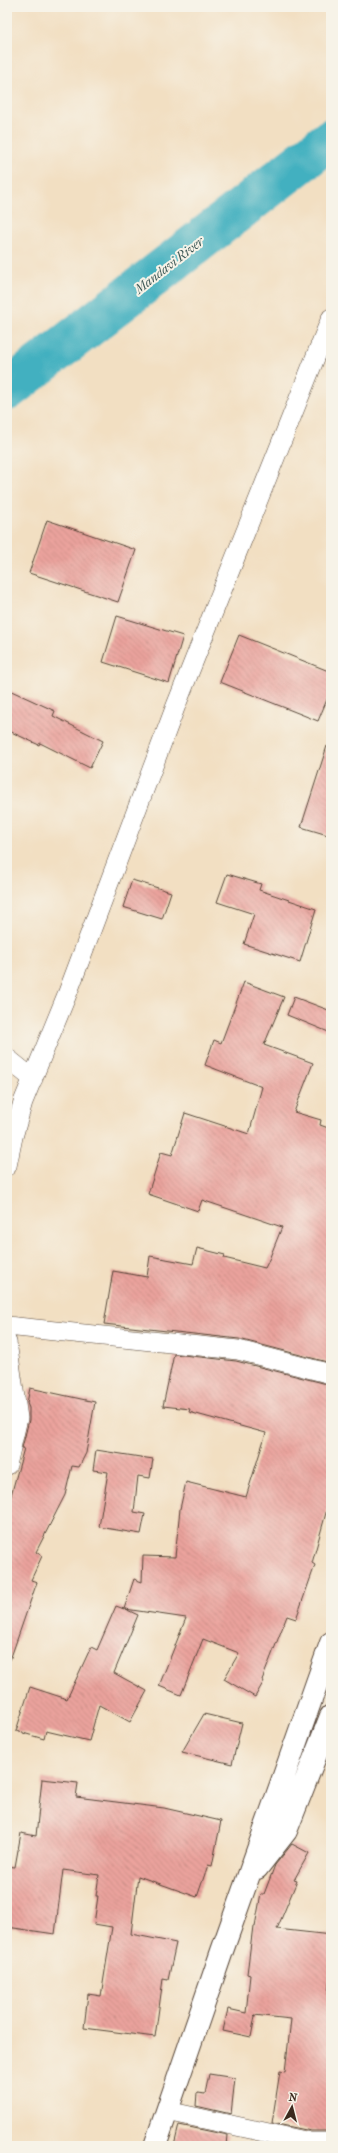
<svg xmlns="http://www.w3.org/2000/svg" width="338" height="2153" font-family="'IM FELL French Canon',serif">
  <defs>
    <pattern id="building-back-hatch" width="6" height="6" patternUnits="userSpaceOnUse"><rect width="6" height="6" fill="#eba39d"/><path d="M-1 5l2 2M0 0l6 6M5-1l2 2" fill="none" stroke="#c0857f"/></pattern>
  </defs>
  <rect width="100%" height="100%" fill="#f7f3e8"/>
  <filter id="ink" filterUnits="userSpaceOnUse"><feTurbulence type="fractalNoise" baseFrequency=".025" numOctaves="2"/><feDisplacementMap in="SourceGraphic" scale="8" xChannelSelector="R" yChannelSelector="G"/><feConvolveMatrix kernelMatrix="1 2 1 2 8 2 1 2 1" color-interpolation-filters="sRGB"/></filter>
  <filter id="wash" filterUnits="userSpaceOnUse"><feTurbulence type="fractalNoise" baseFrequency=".012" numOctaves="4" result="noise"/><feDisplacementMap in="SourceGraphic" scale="16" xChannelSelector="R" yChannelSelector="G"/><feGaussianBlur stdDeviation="0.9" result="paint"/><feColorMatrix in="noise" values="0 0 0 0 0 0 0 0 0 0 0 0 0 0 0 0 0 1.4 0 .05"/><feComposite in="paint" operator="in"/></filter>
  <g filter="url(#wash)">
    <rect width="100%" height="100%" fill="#f2dfc2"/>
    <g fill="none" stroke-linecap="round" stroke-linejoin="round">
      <path stroke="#43b0c0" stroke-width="42" d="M 7,390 L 331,139"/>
    </g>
    <g id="blocks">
      <path fill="url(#building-back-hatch)" d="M 47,520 L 136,550 L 118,602 L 29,573 Z
        M 117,616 L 183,636 L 169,683 L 103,662 Z
        M 239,635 L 331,672 L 331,690 L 318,721 L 220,682 Z
        M 7,689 L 55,711 L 53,716 L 103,741 L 90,768 L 40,743 L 39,745 L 7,730 Z
        M 327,746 L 331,747 L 331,836 L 301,827 Z
        M 227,874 L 261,884 L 259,890 L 316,909 L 300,962 L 244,944 L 254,914 L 217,902 Z
        M 132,880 L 171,892 L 162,919 L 123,907 Z
        M 244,982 L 284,997 L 264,1045 L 313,1063 L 294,1112 L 321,1120 L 320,1125 L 331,1129 L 331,1363 L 239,1339 L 104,1324 L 113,1271 L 147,1277 L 150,1256 L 193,1264 L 197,1248 L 225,1255 L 224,1258 L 265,1268 L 268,1262 L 282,1227 L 202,1200 L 198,1211 L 148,1194 L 161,1152 L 172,1155 L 185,1113 L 249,1134 L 262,1087 L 205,1065 L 214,1040 L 221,1043 Z
        M 294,997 L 331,1011 L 331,1033 L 287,1015 Z
        M 174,1354 L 236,1361 L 331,1385 L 331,1495 L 312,1563 L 315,1565 L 296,1619 L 287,1616 L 262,1680 L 264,1681 L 255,1697 L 224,1679 L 239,1653 L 203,1639 L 181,1695 L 159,1686 L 186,1618 L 125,1609 L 138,1615 L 114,1673 L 147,1691 L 130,1722 L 99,1705 L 89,1741 L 46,1731 L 44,1739 L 16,1731 L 30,1687 L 67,1699 L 91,1647 L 97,1650 L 116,1606 L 124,1609 L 134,1579 L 142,1582 L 143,1556 L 175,1557 L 180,1509 L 186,1482 L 246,1497 L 266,1433 L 189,1412 L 190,1409 L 163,1406 Z
        M 30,1388 L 95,1402 L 86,1453 L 79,1467 L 72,1466 L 65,1495 L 36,1552 L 42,1556 L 31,1580 L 37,1582 L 10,1660 L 7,1660 L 7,1510 L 24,1448 L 22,1448 L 29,1420 L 29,1408 L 27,1403 Z
        M 96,1450 L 153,1459 L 150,1478 L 138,1476 L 134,1512 L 145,1514 L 141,1534 L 99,1527 L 108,1472 L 93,1470 Z
        M 204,1714 L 242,1723 L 232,1764 L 182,1752 Z
        M 42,1779 L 78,1783 L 76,1797 L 164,1808 L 221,1821 L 212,1866 L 208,1865 L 197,1897 L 138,1876 L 131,1934 L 176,1943 L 168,1980 L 163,1979 L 155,2037 L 84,2028 L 88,1994 L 101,1996 L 112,1927 L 94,1924 L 98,1896 L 96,1896 L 99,1875 L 63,1870 L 55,1934 L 7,1927 L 7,1866 L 15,1867 L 21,1833 L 36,1836 Z
        M 292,1844 L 309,1853 L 294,1880 L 297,1881 L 277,1929 L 331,1935 L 331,1967 L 328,1993 L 331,1993 L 331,2131 L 311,2131 L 272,2123 L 280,2071 L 285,2072 L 291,2019 L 254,2015 L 255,2016 L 251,2037 L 223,2031 L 228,2009 L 246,2013 L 250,1975 L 247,1974 L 253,1926 L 255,1926 L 261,1894 L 264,1894 L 275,1865 Z
        M 209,2074 L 235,2078 L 231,2114 L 196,2106 L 197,2093 L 205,2094 Z
        M 179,2125 L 228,2135 L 227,2146 L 174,2146 Z"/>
    </g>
  </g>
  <g filter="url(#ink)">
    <use href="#blocks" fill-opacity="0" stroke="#564537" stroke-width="1"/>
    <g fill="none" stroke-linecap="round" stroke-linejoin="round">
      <defs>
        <path id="minor" d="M 7,1058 L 33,1079
          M 7,1166 L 13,1137 L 23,1102 L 68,992 L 175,708 L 331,318
          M 7,1326 L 238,1350 L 331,1374
          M 7,1342 L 18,1418 L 7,1413
          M 7,1465 L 18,1418
          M 167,2111 L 310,2142 L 331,2142"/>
        <path id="primary" d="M 257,1868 L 286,1831 L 331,1716
          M 155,2146 L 222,1951 L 331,1643"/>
      </defs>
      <use href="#minor" stroke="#564537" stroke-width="20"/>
      <use href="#primary" stroke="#564537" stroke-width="24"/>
      <use href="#minor" stroke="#fff" stroke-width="19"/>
      <use href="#primary" stroke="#fff" stroke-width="22"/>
    </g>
  </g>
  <g text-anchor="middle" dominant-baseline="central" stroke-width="4" stroke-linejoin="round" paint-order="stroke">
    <g font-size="13" font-style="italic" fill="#3e5957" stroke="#f7f3e8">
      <text transform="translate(169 265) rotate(-38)">Mandavi River</text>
    </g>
  </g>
  <rect width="338" height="2153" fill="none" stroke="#f7f3e8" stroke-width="24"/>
  <g transform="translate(292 2107) rotate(7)" stroke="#f7f3e8" stroke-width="3" paint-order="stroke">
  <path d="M0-3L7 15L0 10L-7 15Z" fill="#3b2a1e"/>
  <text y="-6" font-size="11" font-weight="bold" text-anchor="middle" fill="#3b2a1e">N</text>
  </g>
</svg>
